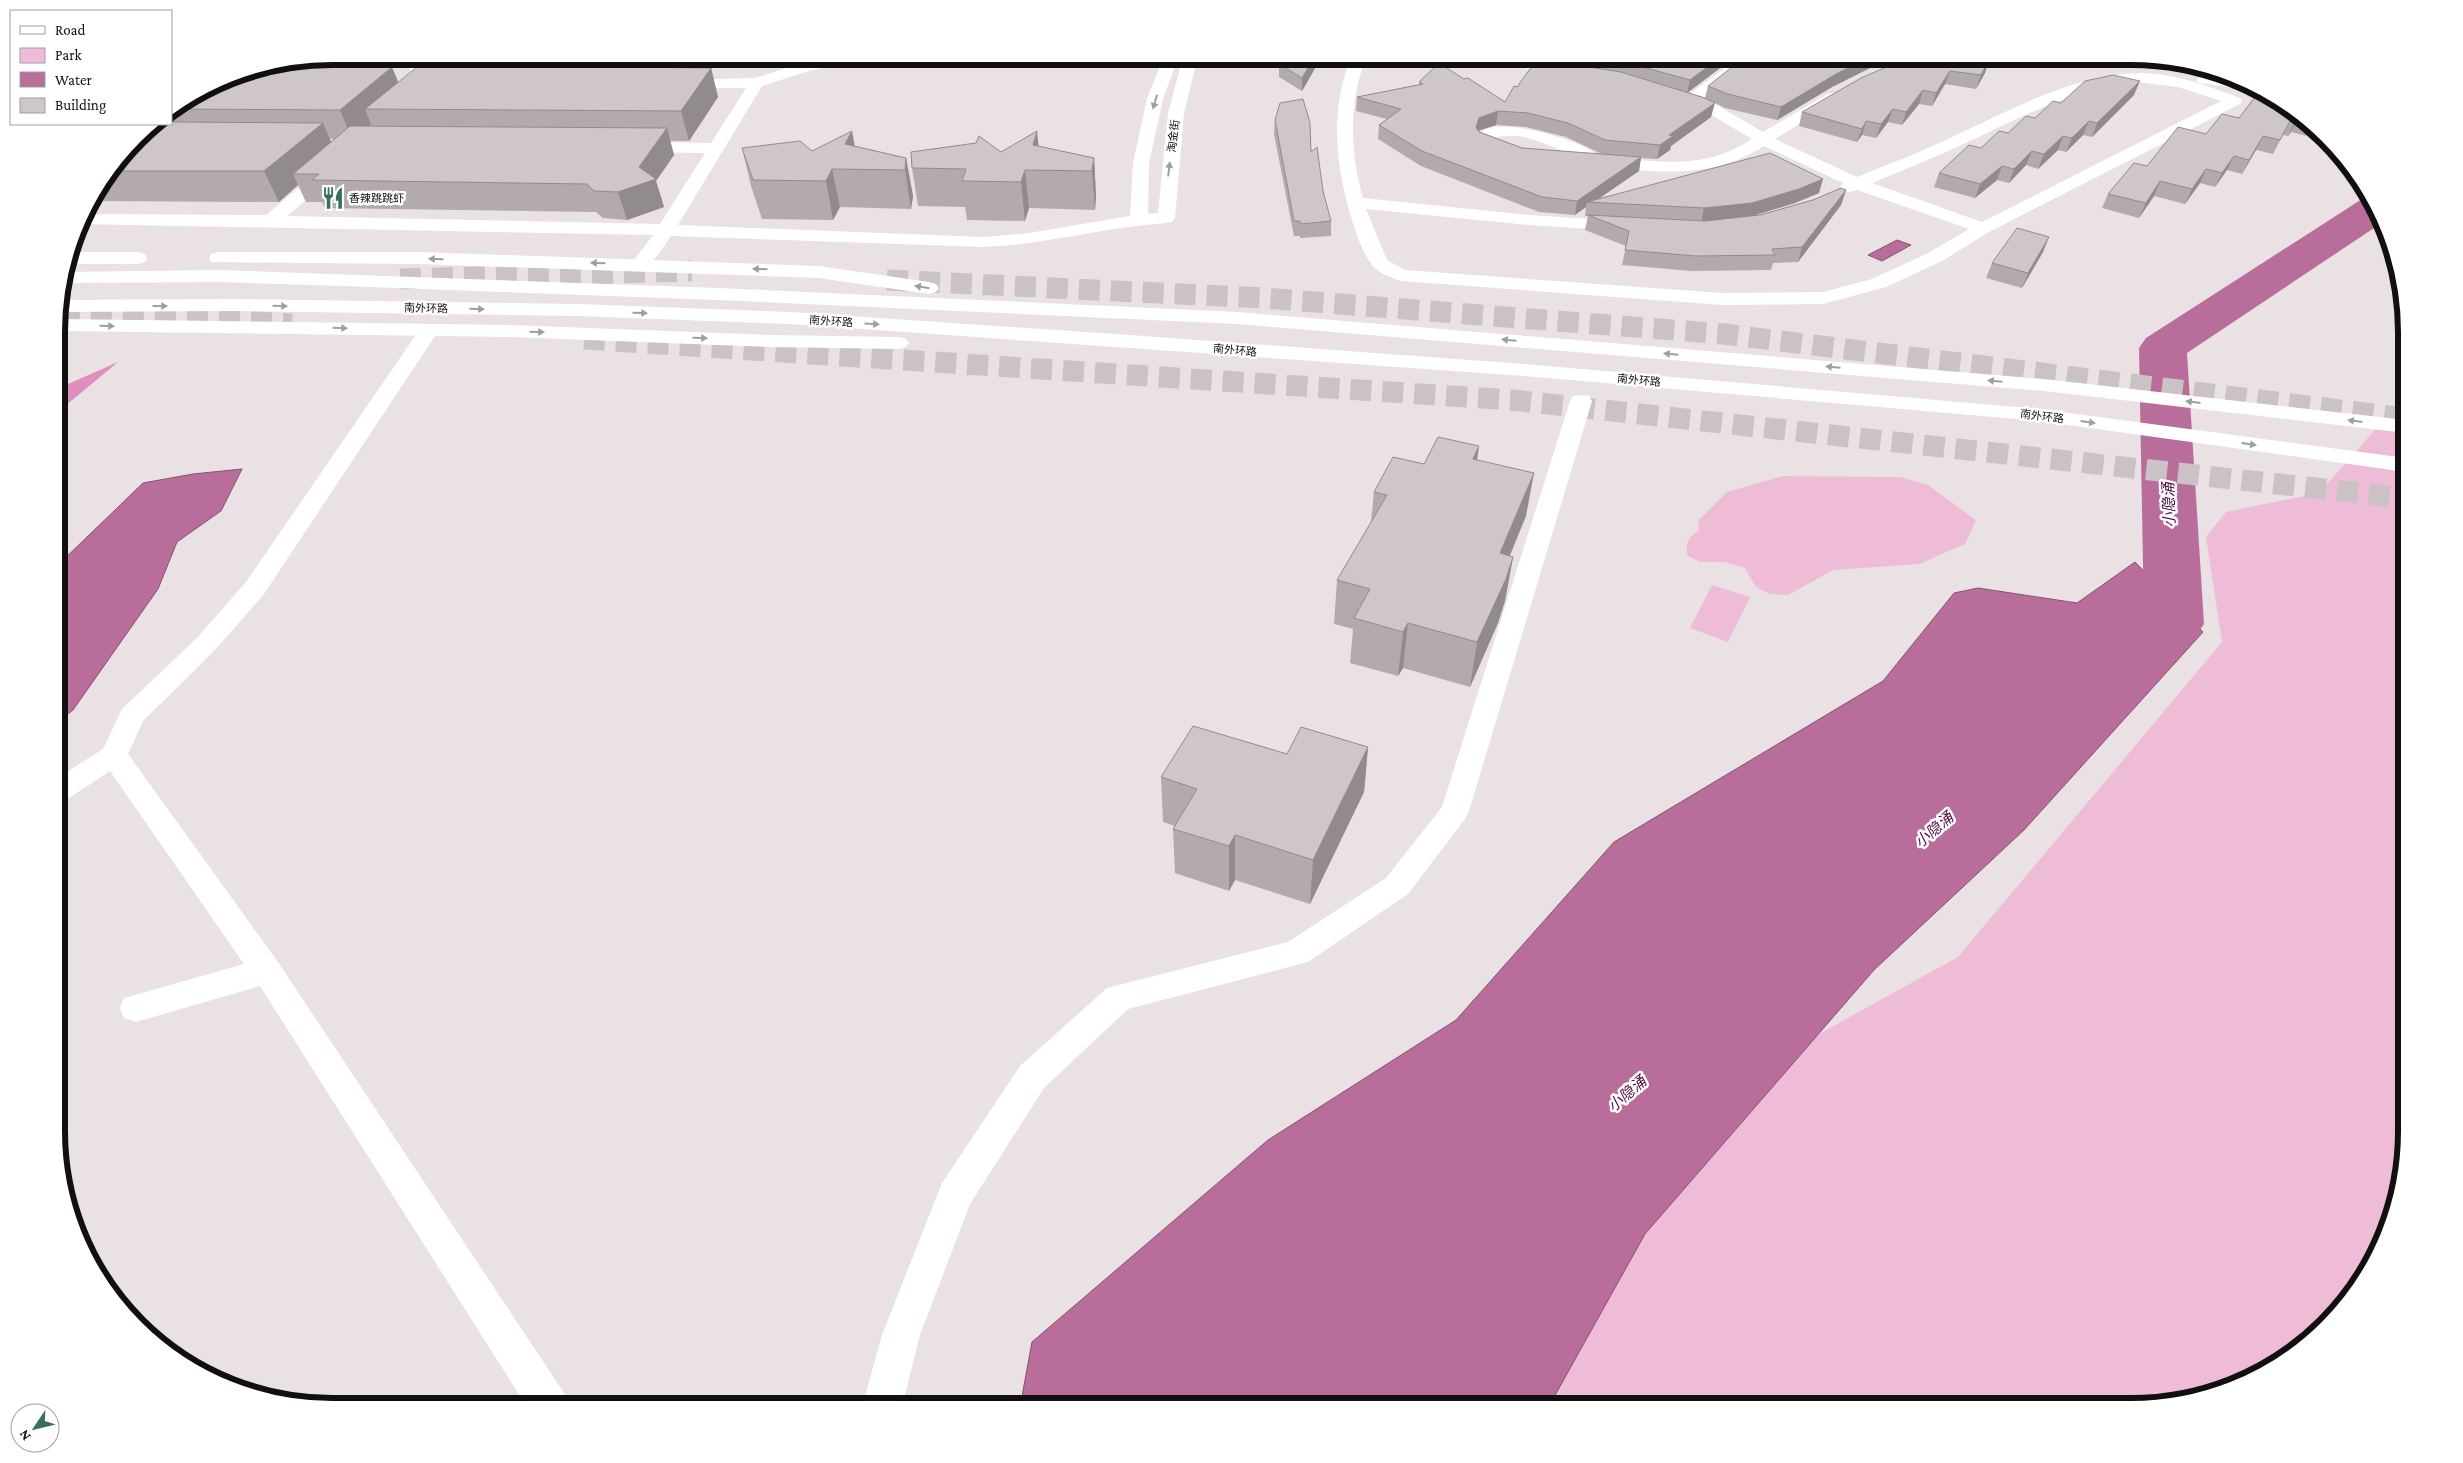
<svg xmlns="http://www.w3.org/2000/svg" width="2463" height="1463" font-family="'Crimson Pro','Noto Sans SC',serif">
  <rect width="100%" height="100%" fill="#eae1e5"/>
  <path fill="#eebcd7" d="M 2406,395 L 2406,1149 L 2392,1220 L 2370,1269 L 2326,1326 L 2269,1370 L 2203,1397 L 2149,1406 L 1452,1406 L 1765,1064 L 1958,957 L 2222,642 L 2206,537 L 2226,512 L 2319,493 Z
    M 1783,476 L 1900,477 L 1928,485 L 1976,520 L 1965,544 L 1919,564 L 1833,570 L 1788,595 L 1770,594 L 1756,587 L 1745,568 L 1724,562 L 1700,562 L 1687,555 C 1686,543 1688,537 1699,530 L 1698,521 L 1727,492 Z
    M 1712,585 L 1750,597 L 1728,642 L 1690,628 Z"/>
  <path fill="#dd8ebc" d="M 118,362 L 59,411 L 59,388 Z"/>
  <path fill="#b96d9a" stroke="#875171" d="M 456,56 L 739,56 L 705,71 L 479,74 L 455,63 Z
    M 1897,240 L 1911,245 L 1882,261 L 1868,255 Z
    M 242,469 L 221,511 L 177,542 L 158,589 L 73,710 L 59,721 L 59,564 L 143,483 L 193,474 Z
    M 2135,562 L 2203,632 L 2024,830 L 1874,970 L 1645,1234 L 1549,1406 L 1020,1407 L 1032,1342 L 1268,1140 L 1456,1020 L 1614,842 L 1883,681 L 1954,593 L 1978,588 L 2077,603 Z"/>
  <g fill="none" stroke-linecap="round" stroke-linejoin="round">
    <path fill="#b96d9a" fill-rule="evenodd" d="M 2371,197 L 2383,222 L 2187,353 L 2204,624 C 2190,645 2151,685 2125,687 C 2119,688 2109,683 2102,682 L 2094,667 L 2102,652 L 2144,618 L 2139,348 L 2146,338 L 2362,199 Z"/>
    <path stroke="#cac2c5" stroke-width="21" stroke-dasharray="21 11" stroke-linecap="butt" d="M 400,279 L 692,271
      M 887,280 L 1263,298 L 1724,334 L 2406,418
      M 59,311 L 292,324
      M 584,339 L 1512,400 L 2406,498"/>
    <path fill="#fff" fill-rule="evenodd" d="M 332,56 L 353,56 L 351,59 L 274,81 L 266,76 L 269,73 Z
      M 1352,56 L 1367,56 C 1348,100 1350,153 1363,198 L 1528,215 L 1624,221 L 1630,222 L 1633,226 L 1630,230 L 1624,231 L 1528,225 L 1366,209 L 1387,260 L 1405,270 L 1722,293 L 1823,292 L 1872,279 L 1928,253 L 1969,229 L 1857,190 L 1849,192 L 1843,191 L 1840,187 L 1843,183 L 1764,146 C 1724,172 1682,174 1636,170 C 1622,169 1607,169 1594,165 C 1563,154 1528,128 1493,138 C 1499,145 1513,145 1519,153 L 1517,157 C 1505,159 1483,151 1476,141 C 1481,110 1562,137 1580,145 C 1588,149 1596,154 1604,157 C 1614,160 1628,160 1638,160 C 1682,164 1715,163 1752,139 L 1703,110 L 1673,100 L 1670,97 L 1678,92 L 1688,95 L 1741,56 L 1749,57 L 1751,60 L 1702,100 L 1715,104 L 1763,132 L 1829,93 L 1839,93 L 1842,96 L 1839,99 L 1775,139 L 1857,177 C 1888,164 1919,153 1948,139 C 2009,111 2072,74 2141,73 C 2174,73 2208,86 2240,98 L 2242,101 L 2240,104 L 1989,232 L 1942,261 L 1886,287 L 1823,304 L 1722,305 L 1401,281 C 1392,278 1380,274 1374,267 C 1364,256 1358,239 1354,226 C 1336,172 1328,110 1352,56 ZM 2136,82 L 2178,87 L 2221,101 L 1982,222 L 1872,183 C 1900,171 1929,160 1957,147 C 2016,120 2070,89 2136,82 Z
      M 1469,56 L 1505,56 L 1569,66 L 1577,71 L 1569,76 L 1476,60 Z
      M 2204,75 L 2233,78 L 2253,86 L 2247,89 L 2199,83 L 2196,80 Z
      M 429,324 L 436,326 L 439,330 L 264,594 L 215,650 L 143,721 L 128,754 L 278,962 L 564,1393 L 570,1407 L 527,1407 L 260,986 L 136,1022 L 124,1018 L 120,1008 L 124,998 L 244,964 L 110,771 L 69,798 L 59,801 L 59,777 L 103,749 L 122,709 L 197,638 L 246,582 L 422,326 Z
      M 1581,395 L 1589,396 L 1592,401 L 1469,811 L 1465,819 L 1408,894 L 1308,962 L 1128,1009 L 1044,1088 L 970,1204 L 920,1335 L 902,1407 L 862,1407 L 882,1335 L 942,1183 L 1020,1066 L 1107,988 L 1288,942 L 1386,878 L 1442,807 L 1570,401 L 1573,396 Z"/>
    <path fill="#fff" fill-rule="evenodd" d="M 401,56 L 416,56 L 436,85 L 421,99 L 416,101 L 408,96 L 420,84 Z
      M 835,56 L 865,56 L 863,59 L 809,71 L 762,86 L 678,225 L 983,237 L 1029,233 L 1130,216 L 1133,163 L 1147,99 L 1162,61 L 1003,60 L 996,56 L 1198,56 L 1184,113 L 1175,218 L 1172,222 L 1166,223 C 1104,227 1045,245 983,247 L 671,236 C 662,248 651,272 633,268 L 631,264 L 653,235 L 80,224 L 84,214 L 266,215 L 325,166 L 337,166 L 339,170 L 337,174 L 287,216 L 660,224 L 705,153 L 636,152 L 630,150 L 628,147 L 630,144 L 636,142 L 711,143 L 746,88 L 678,88 L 670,83 L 673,80 L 755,78 L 800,64 ZM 1177,61 L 1182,61 L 1168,113 L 1158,213 L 1148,214 L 1149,163 L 1163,99 Z"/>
    <path fill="#fff" fill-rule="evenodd" d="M 72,252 L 138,252 L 145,254 L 147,258 L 145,262 L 138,264 L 70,264 Z
      M 218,252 L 419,252 L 819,266 L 929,282 L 936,284 L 939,288 L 936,292 L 929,294 L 819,278 L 419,264 L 211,262 L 209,258 L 211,254 Z
      M 218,270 L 719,288 L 1238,312 L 2044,379 L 2406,420 L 2406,433 L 2044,391 L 1238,324 L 719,300 L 342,286 L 218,282 L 62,283 L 66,272 Z
      M 231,299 L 577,304 L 792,312 L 1144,336 L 1524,364 L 2039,409 L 2406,458 L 2406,472 L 2039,421 L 1524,376 L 792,324 L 577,316 L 231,311 L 59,312 L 59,300 Z
      M 59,319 L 511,325 L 770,335 L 899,337 L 906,339 L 909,343 L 906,347 L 899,349 L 770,347 L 511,337 L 59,331 Z"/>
  </g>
  <path fill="#b2aaaf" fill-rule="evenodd" d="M 1282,56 L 1322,56 L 1302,91 L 1279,77 L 1279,64 Z
    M 1545,56 L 1736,56 L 1687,93 L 1705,98 L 1708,86 L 1870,68 L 1832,87 L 1777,120 L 1725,108 L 1713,102 L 1711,117 L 1671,146 L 1670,150 L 1657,159 L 1641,158 L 1639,171 L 1599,198 L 1819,193 L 1795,203 L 1752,216 L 1760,215 L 1846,190 L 1841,205 L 1798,262 L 1773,263 L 1771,270 L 1692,271 L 1622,265 L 1626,246 L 1585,230 L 1588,216 L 1585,216 L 1586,207 L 1575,215 L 1539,212 L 1421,166 L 1378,139 L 1379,125 L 1387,119 L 1356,111 L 1357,97 L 1419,85 L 1419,82 L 1464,79 L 1505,102 L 1517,87 L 1544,60 ZM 1496,125 L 1526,127 L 1566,137 L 1602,154 L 1522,148 L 1478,131 Z
    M 1912,56 L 2025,56 L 2023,61 L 1988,64 L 1985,73 L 1976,89 L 1945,84 L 1932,106 L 1919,104 L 1902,125 L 1888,122 L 1876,138 L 1862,135 L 1857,142 L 1799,126 L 1802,112 Z
    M 2054,56 L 2086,56 L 2060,58 Z
    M 711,68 L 718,97 L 689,141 L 670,141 L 674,155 L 656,181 L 664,207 L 627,220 L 603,218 L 596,212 L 325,208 L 322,202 L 306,202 L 298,185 L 279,202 L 91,201 L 150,125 L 171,124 L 171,111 L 226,77 L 398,82 ZM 330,139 L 335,139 L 331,142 Z
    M 2134,95 L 2092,137 L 2083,135 L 2066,152 L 2058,150 L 2038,169 L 2026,165 L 2009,183 L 1997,180 L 1975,198 L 1934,187 L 1939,173 L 1981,148 L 2061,103 Z
    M 2271,95 L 2312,126 L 2307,136 L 2291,132 L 2288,136 L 2283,135 L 2273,154 L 2256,150 L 2242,174 L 2227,170 L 2215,187 L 2200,183 L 2185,204 L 2154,196 L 2139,218 L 2102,208 L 2108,194 L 2147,166 L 2206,134 L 2239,118 L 2268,99 Z
    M 1275,120 L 1311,152 L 1331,221 L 1331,236 L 1300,238 L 1300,236 L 1294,236 L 1274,134 Z
    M 855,146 L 906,158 L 913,196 L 911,209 L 840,207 L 833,220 L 762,219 L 751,186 L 742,148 L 812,151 Z
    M 1038,146 L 1094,158 L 1096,196 L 1095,210 L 1029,208 L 1025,221 L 967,220 L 965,207 L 918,206 L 912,168 L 1001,152 Z
    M 2043,252 L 2022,288 L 1986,278 L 1992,263 Z
    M 1479,446 L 1477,460 L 1526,516 L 1510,556 L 1513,557 L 1505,601 L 1498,623 L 1470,687 L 1403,668 L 1398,676 L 1350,663 L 1353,629 L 1334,624 L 1337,580 L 1371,522 L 1374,492 L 1424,464 Z
    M 1368,747 L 1364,792 L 1310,904 L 1235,880 L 1229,891 L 1175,873 L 1173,829 L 1175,826 L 1163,822 L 1161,777 L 1287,754 Z"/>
  <path fill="#918b8e" d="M 1315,56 L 1322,56 L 1302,91 L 1302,78 Z
    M 1722,56 L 1736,56 L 1687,93 L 1690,80 Z
    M 1871,56 L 1903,56 L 1870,68 L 1832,87 L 1777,120 L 1781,107 L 1836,74 Z
    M 1989,60 L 1985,73 L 1976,89 L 1981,75 Z
    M 392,67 L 404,96 L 365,109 L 371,124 L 352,139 L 340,110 Z
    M 711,68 L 718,97 L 689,141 L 681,111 Z
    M 1950,71 L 1945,84 L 1932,106 L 1936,93 Z
    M 2140,81 L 2134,95 L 2092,137 L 2097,123 Z
    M 1923,90 L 1919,104 L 1902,125 L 1906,112 Z
    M 1715,103 L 1711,117 L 1671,146 L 1670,150 L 1657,159 L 1660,145 L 1669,135 Z
    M 1893,109 L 1888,122 L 1876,138 L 1881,124 Z
    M 1498,111 L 1496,125 L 1477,131 L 1476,127 L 1479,118 Z
    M 2298,118 L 2291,132 L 2288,136 L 2295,122 Z
    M 1866,121 L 1862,135 L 1857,142 L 1862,129 Z
    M 2089,121 L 2083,135 L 2066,152 L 2072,138 Z
    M 323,123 L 336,153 L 293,174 L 298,185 L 279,202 L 264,171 Z
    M 667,128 L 674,155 L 656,181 L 664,207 L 627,220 L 618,192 L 639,167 Z
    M 852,131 L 859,168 L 845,144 Z
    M 1037,131 L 1041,169 L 1033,145 Z
    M 2063,136 L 2058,150 L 2038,169 L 2044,154 Z
    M 2263,136 L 2256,150 L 2242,174 L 2249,160 Z
    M 2032,151 L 2026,165 L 2009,183 L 2014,169 Z
    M 2234,156 L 2227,170 L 2215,187 L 2222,173 Z
    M 1641,157 L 1639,171 L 1594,202 L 1587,202 L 1586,207 L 1575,215 L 1577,201 Z
    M 906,158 L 913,196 L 911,209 L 905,170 Z
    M 1094,158 L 1096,196 L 1095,210 L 1092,171 Z
    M 2002,166 L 1997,180 L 1975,198 L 1980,184 Z
    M 832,169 L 840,207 L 833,220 L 826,181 Z
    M 2206,169 L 2200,183 L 2185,204 L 2192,189 Z
    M 1025,170 L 1029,208 L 1025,221 L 1021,182 Z
    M 1823,179 L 1819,193 L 1795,203 L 1749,217 L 1701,222 L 1704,208 Z
    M 2160,181 L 2154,196 L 2139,218 L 2146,203 Z
    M 1846,190 L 1841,205 L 1798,262 L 1802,247 Z
    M 2049,237 L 2043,252 L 2022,288 L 2028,273 Z
    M 1479,446 L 1473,489 L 1473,459 Z
    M 1534,473 L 1526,516 L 1492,597 L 1500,553 Z
    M 1513,557 L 1505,601 L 1498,623 L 1470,687 L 1477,642 Z
    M 1408,623 L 1403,668 L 1398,676 L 1403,632 Z
    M 1368,747 L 1364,792 L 1310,904 L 1313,860 Z
    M 1235,835 L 1235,880 L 1229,891 L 1229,846 Z
    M 59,1005 L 67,1014 L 59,1024 Z"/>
  <path fill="#cfc6cb" stroke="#918b8e" d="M 1282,56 L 1315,56 L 1302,78 L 1279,64 Z
    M 1598,56 L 1722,56 L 1690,80 L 1610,58 Z
    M 1746,56 L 1871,56 L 1836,74 L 1781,107 L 1728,94 L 1708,86 Z
    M 1912,56 L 1990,56 L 1989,60 L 1981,75 L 1950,71 L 1936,93 L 1923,90 L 1906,112 L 1893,109 L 1881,124 L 1866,121 L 1862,129 L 1802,112 L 1861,78 Z
    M 1537,59 L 1621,72 L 1705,98 L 1715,103 L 1669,135 L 1673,136 L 1660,145 L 1605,140 L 1568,123 L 1528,113 L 1498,111 L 1479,118 L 1476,127 L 1479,132 L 1522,148 L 1641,157 L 1577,201 L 1542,197 L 1422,151 L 1379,125 L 1401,109 L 1357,97 L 1423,84 L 1419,82 L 1439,63 L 1464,79 L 1468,78 L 1505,102 L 1514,86 L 1517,87 Z
    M 431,65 L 711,68 L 681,111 L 365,109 L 417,67 L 429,67 Z
    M 279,67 L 392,67 L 340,110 L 175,109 L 226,77 Z
    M 2113,75 L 2140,81 L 2097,123 L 2089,121 L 2072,138 L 2063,136 L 2044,154 L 2032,151 L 2014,169 L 2002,166 L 1980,184 L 1939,173 L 1969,145 L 1981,148 L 1999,131 L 2008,133 L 2026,116 L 2035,118 L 2053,101 L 2061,103 L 2085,81 Z
    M 2271,95 L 2303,119 L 2298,118 L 2295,122 L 2290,121 L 2280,140 L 2263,136 L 2249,160 L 2234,156 L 2222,173 L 2206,169 L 2192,189 L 2160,181 L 2146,203 L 2108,194 L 2134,163 L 2147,166 L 2178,127 L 2206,134 L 2222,114 L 2239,118 L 2255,97 L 2268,99 Z
    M 1303,99 L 1310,123 L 1311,152 L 1317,147 L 1323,191 L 1331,221 L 1301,224 L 1300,221 L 1294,221 L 1275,120 L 1280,103 Z
    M 171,122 L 323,123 L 264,171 L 114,171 L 150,125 L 151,124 L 171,124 Z
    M 350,126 L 667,128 L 639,167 L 656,179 L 618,192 L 594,191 L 587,184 L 312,180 L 319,174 L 293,174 Z
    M 852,131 L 845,144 L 906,158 L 905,170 L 832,169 L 826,181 L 753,180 L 742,148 L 800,141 L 812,151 Z
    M 1037,131 L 1033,145 L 1094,158 L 1092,171 L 1025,170 L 1021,182 L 962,181 L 966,169 L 912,168 L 911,152 L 976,143 L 979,136 L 1001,152 Z
    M 1770,153 L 1823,179 L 1799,189 L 1752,203 L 1704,208 L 1587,202 Z
    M 1841,188 L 1846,190 L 1802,247 L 1772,249 L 1775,255 L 1696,256 L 1625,250 L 1629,231 L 1588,215 L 1705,221 L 1760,215 L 1813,200 Z
    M 2017,228 L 2049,237 L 2028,273 L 1992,263 Z
    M 1438,437 L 1479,446 L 1473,459 L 1534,473 L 1500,553 L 1513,557 L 1506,579 L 1477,642 L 1408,623 L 1403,632 L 1354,618 L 1370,589 L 1337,580 L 1387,495 L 1374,492 L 1393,457 L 1424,464 Z
    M 1193,726 L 1287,754 L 1301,727 L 1368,747 L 1313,860 L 1235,835 L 1229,846 L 1173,829 L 1197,789 L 1161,777 Z"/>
  <defs><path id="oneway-solid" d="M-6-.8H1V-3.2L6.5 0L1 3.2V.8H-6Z" transform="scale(1.25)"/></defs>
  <g fill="#a09fa0">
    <use href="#oneway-solid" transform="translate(1155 102) rotate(106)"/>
    <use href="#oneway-solid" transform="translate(1169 169) rotate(-83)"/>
    <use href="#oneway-solid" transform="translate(436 259) rotate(-179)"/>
    <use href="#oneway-solid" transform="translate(598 263) rotate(-179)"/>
    <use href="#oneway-solid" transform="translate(760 269) rotate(-178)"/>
    <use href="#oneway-solid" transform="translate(922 287) rotate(-171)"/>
    <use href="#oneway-solid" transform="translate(160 306)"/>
    <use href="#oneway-solid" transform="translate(280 306) rotate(1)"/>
    <use href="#oneway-solid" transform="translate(477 309) rotate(1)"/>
    <use href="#oneway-solid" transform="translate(640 313) rotate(2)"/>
    <use href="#oneway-solid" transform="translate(872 324) rotate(4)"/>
    <use href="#oneway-solid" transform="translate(107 326) rotate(1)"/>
    <use href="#oneway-solid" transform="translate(340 328) rotate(1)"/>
    <use href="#oneway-solid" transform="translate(537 332) rotate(2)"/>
    <use href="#oneway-solid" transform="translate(700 338) rotate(2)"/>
    <use href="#oneway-solid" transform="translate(1509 340) rotate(-175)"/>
    <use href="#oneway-solid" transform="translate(1671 354) rotate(-175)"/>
    <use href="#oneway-solid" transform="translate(1833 367) rotate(-175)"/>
    <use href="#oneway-solid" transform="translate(1995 381) rotate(-175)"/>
    <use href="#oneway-solid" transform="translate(2193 402) rotate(-173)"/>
    <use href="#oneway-solid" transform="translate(2355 421) rotate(-173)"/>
    <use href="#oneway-solid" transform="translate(2088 422) rotate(8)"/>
    <use href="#oneway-solid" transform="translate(2249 444) rotate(8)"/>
  </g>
  <defs>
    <symbol id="restaurant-bare" viewBox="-9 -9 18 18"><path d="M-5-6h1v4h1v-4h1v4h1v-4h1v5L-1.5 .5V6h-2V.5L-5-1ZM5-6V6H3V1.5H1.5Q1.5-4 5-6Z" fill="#377058" stroke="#fff" stroke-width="2.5" paint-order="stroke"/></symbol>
  </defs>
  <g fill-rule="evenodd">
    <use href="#restaurant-bare" x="317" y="182" width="32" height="32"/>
  </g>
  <g text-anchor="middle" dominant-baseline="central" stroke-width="5" stroke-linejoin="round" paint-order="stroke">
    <g font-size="11" fill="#120f11" stroke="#fff">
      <text transform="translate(1173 136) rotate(-83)">淘金街</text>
      <text transform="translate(426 308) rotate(1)">南外环路</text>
      <text transform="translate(831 321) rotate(4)">南外环路</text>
      <text transform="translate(1235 350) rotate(5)">南外环路</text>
      <text transform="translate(1639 380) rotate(5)">南外环路</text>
      <text transform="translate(2042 416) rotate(7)">南外环路</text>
    </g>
    <g font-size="11" fill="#120f11" stroke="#fff" text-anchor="start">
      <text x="349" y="198">香辣跳跳虾</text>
    </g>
    <g font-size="15" font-style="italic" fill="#4f0839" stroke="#fff">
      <text transform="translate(2169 505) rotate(-92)">小隐涌</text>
      <text transform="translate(1934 830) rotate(-41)">小隐涌</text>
      <text transform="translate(1627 1094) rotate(-41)">小隐涌</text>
    </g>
  </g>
  <path d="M0 0H2463V1463H0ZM332 65H2131A267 267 0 0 1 2398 332V1131A267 267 0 0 1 2131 1398H332A267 267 0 0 1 65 1131V332A267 267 0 0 1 332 65Z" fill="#fff" fill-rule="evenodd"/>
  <path fill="none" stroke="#120f11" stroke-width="6" d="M332 65H2131A267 267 0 0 1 2398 332V1131A267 267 0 0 1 2131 1398H332A267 267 0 0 1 65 1131V332A267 267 0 0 1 332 65Z"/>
  <rect x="10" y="10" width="162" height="115" fill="#ffffff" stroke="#a09fa0"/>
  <rect x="20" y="26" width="25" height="8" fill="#ffffff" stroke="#a09fa0"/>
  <text x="55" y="35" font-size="15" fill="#120f11">Road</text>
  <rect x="20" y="48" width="25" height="15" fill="#eebcd7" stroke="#a09fa0"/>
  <text x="55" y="60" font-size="15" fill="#120f11">Park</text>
  <rect x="20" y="72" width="25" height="15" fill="#b96d9a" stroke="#a09fa0"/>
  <text x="55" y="85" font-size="15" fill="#120f11">Water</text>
  <rect x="20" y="98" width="25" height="15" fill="#cfc6cb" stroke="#a09fa0"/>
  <text x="55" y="110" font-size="15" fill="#120f11">Building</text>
  <g transform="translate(35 1428) rotate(235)"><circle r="24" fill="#ffffff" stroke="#a09fa0"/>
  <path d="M0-4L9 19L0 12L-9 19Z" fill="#377058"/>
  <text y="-8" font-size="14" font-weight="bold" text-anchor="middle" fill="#120f11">N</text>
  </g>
</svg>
